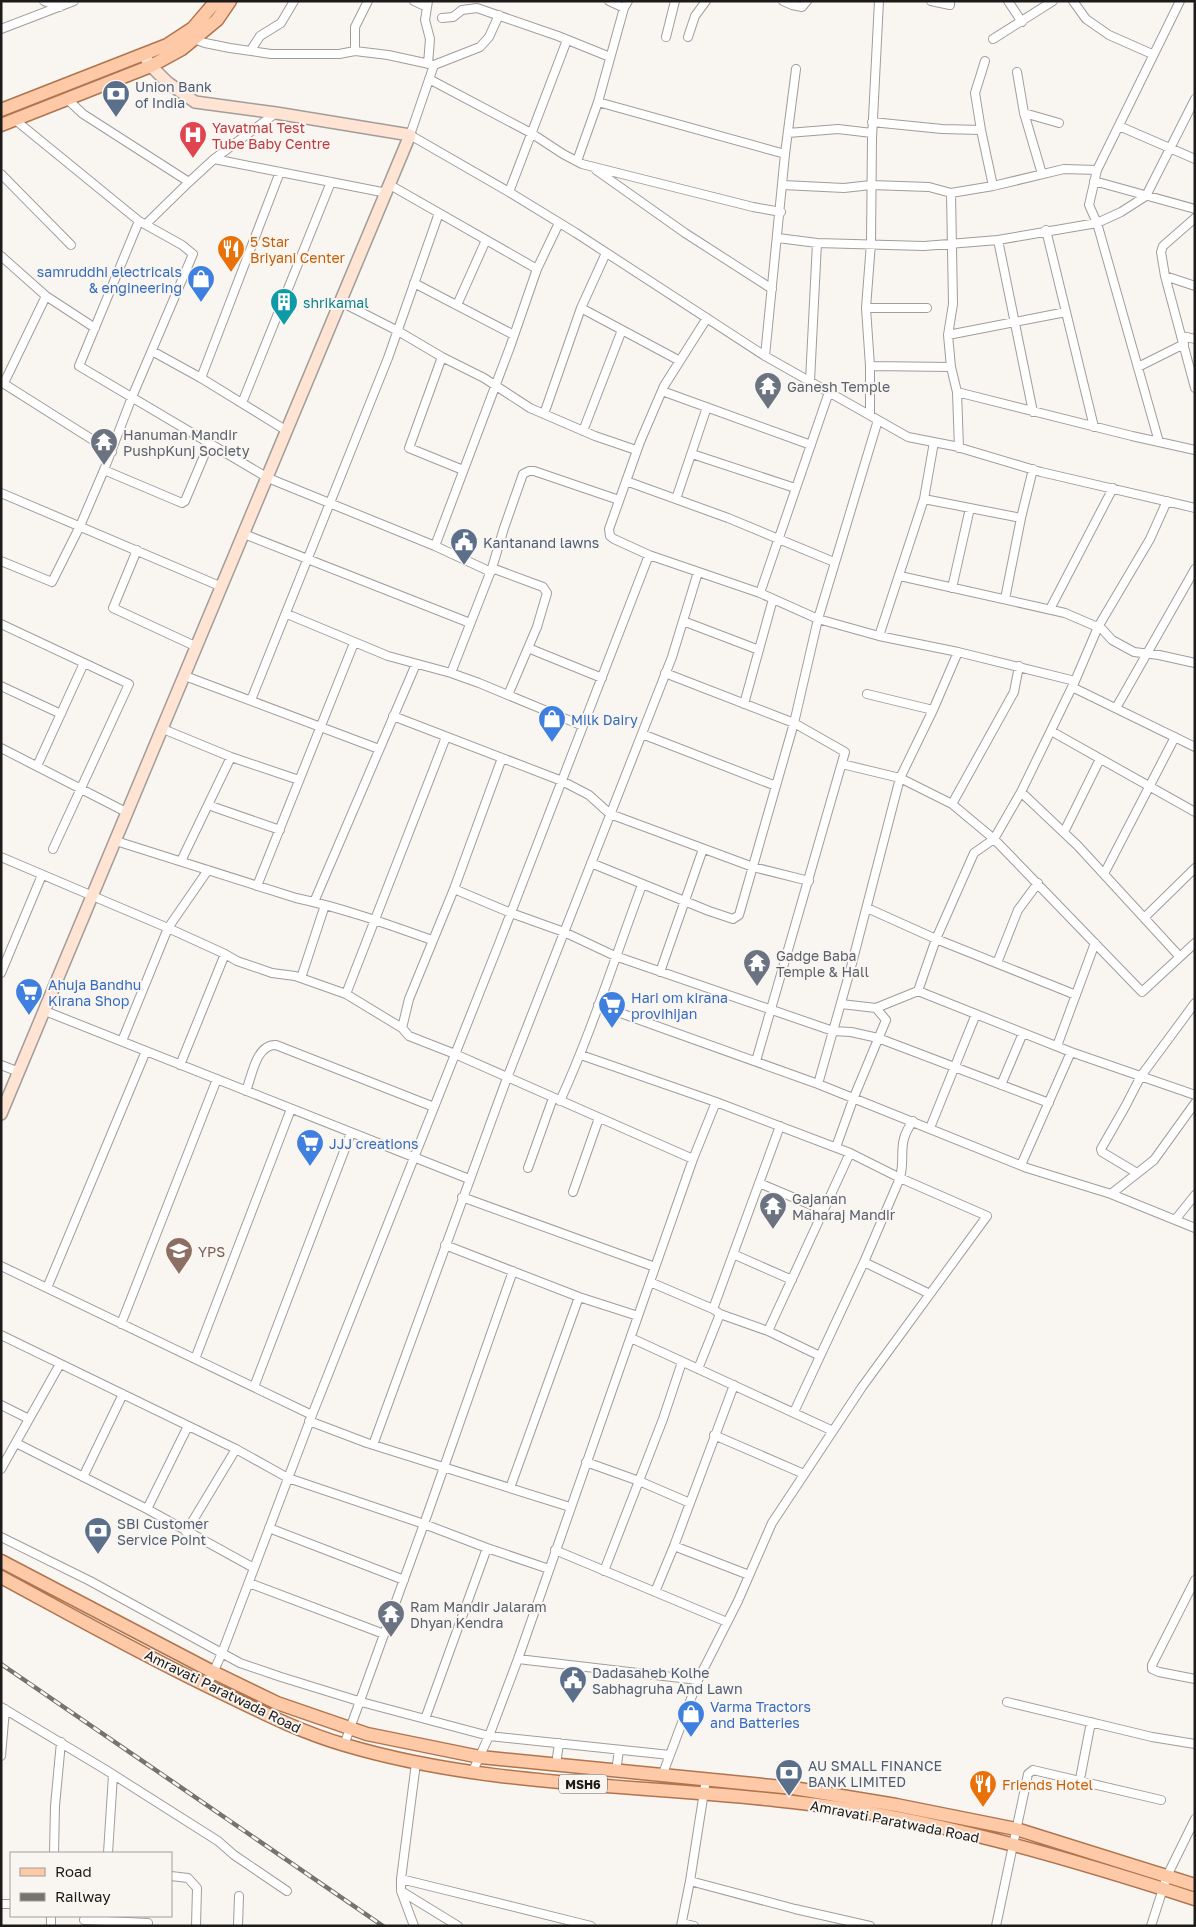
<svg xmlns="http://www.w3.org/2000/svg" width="1196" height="1927" font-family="'Golos Text',sans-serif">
  <rect width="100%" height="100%" fill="#f9f5f1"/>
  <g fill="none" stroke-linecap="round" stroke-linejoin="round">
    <defs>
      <path id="street" d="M 44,1 L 60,7
        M 414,1 L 427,7
        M 609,1 L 624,8
        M 783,1 L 792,5 L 802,7 L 807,1
        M 931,1 L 950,5 L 950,1
        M 1008,1 L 1022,22
        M 1073,1 L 1086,19 L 1109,35 L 1152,54
        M 442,18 L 453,17 L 462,10 L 477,8 L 558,36 L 610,57
        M 1,29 L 74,1
        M 666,37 L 675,1
        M 688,37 L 695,16 L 706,1
        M 194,39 L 205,43 L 230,48 L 271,54 L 339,54 L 355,51 L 388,55 L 434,65 L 480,47 L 489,37 L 499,15
        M 993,39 L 1053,1
        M 251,50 L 260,36 L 281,23 L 294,1
        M 355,51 L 355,27 L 368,1
        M 985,61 L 975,93 L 981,130 L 993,186
        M 428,64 L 430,39 L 425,20 L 428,1
        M 434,65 L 410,135 L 509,192 L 576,233 L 765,356 L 878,420 L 818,619 L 879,636 L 958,652 L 933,710 L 900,778 L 850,971 L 818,1084 L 1027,1168 L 1111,1194 L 1195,1228
        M 1017,72 L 1024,113 L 1042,174
        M 429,79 L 531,133 L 563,154 L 582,164 L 753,207 L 781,212
        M 67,99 L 83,114 L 189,182 L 214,159 L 387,193
        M 598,102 L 785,154
        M 1024,113 L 1059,123
        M 872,122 L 942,129 L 981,130
        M 1119,126 L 1195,159
        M 788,133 L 838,129 L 872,133
        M 214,159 L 276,113
        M 577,161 L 598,102 L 624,8 L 628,1
        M 596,170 L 685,233 L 772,289
        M 1,174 L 71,245
        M 1094,181 L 1195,209
        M 390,185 L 537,269
        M 783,185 L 844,188 L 871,185 L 929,187 L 951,193 L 993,186 L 1064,169 L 1097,170
        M 509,192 L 567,40
        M 951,193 L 953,304 L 948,335 L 951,367
        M 1195,218 L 1163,246 L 1161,252 L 1165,276 L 1195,388
        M 139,221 L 79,366 L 268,478 L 435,546 L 491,572
        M 146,224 L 189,182
        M 1046,230 L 1094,427
        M 778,238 L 817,243 L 924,246 L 998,240 L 1097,223 L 1121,212 L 1146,196 L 1195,99
        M 998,240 L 1033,412
        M 1,256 L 46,296 L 95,328
        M 1165,276 L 1195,286
        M 414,283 L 514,335
        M 341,302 L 398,331 L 442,357 L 484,378 L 530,408 L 595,436 L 636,450
        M 457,305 L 486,240
        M 581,308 L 680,361
        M 866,308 L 927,308
        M 948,335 L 1066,312
        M 1182,336 L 1195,339
        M 152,351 L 201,378 L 287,431
        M 765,356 L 785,154 L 796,69
        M 442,357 L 409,448 L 463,470
        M 870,366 L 951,367 L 957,392 L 959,448
        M 1138,367 L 1184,344
        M 201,378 L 280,172
        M 810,381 L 817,243
        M 1,382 L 112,452
        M 4,383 L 46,296
        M 662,391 L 811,445
        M 957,392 L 1132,436 L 1195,450
        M 242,403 L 331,182
        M 544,414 L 581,308 L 606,253
        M 870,415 L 870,366 L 866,308 L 871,243 L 872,138 L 879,1
        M 878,420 L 908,437 L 954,446 L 1041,472 L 1195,508
        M 583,431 L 622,330
        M 1159,442 L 1097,223 L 1089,205 L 1097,170 L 1180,1
        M 692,454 L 795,488
        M 104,470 L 182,503 L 185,501 L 209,444
        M 626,481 L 728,518 L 834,562
        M 1,493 L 222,587
        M 676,499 L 707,407
        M 924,499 L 1021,518
        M 244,534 L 470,623
        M 435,546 L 510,347 L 537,269 L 559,223
        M 137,550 L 113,608 L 197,647
        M 1,561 L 52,582 L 80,526 L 104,470 L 132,397 L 193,254 L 182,245 L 139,221 L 14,119
        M 492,568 L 543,587 L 547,593 L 537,627 L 508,695
        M 900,576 L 1065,613 L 1102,629 L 1112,640 L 1134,652 L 1159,655 L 1195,663
        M 952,588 L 970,508
        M 760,593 L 829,392
        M 1005,599 L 1021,518 L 1033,469
        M 1050,609 L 1113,488
        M 287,614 L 388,656 L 451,673 L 479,683 L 583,726
        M 683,621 L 759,650
        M 1,624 L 129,684 L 53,849
        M 879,636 L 924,499 L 934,442
        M 528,648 L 602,678
        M 958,652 L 1075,681
        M 451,673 L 492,568 L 504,528 L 523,474 L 529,471 L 534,471 L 619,500
        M 665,673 L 794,723 L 845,752 L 756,1061
        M 185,676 L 379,749
        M 1,686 L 61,714
        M 1072,687 L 1195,747
        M 867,694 L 933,710
        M 251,700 L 388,358 L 439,213
        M 744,704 L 773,599
        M 1116,708 L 1195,569
        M 393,716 L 562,781 L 589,795 L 610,814 L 753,867 L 809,881
        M 163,729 L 231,757 L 299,780
        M 1051,731 L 1195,812
        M 642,734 L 776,786
        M 1,748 L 128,813
        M 502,758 L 454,889 L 409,999 L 402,1028 L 409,1036 L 455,1054 L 693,1159
        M 842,764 L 900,778 L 952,804 L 994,839 L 1142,992 L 1195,943
        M 37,766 L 84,663
        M 1021,792 L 1078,846 L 1180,957
        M 952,804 L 1014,692 L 1019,666
        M 208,805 L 280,830
        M 1064,832 L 1100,759
        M 116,841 L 296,898 C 343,908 387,924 432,940
        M 1,857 L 168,928 L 225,954 L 237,961 L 272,973 L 295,976 L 346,994 L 402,1028
        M 181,861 L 231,757
        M 591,863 L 709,911 L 733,919 L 739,915 L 794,723 L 818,619 L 760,593 L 649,555 L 614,539 L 610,536 L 609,529 L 640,442 L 664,386 L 707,318
        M 1104,874 L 1175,737
        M 257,886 L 354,643
        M 454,889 L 511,913 L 564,932 L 615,956 L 833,1031 L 851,1032 L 878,1038 L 1049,1103
        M 314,902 L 416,664
        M 867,908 L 936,939 L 1076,995
        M 1144,918 L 1195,868
        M 997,963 L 1018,910 L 1038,883
        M 660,972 L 703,849
        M 1,973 L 42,875
        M 301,978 L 325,905
        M 918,991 L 1071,1052 L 1195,1095
        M 346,994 L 446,737
        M 841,1004 L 876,1008
        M 598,1005 L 818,1084
        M 45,1011 L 469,1179
        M 122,1041 L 168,928 L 208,870
        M 1057,1046 L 1095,943
        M 581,1055 L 716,1102 L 850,1153 L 900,1178 L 987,1216 L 862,1387 L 772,1523 L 738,1601 L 698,1680 L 662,1776
        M 1,1065 L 19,1072
        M 180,1065 L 225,954
        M 1001,1085 L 1023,1033
        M 246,1091 C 252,1076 256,1044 276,1045 L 434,1107
        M 560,1101 C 592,1031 615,957 642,885
        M 930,1128 L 976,1014
        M 836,1147 L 854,1097 L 886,1020 L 876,1008 L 918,991 L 936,939 L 974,853 L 994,839 L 1021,792 L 1075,681 L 1098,627 L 1150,539 L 1167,501
        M 1021,1165 L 1071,1052
        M 528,1168 L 553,1098
        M 1137,1173 L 1102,1152 L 1101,1149 L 1125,1107 L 1141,1076 L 1195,1003
        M 759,1183 L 823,1210
        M 573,1192 L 599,1118
        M 1111,1194 L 1154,1160 L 1195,1103
        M 462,1197 L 655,1267
        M 1175,1220 L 1195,1195
        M 445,1245 L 579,1297 L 638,1316 L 518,1659 L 489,1736 L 472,1773
        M 733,1254 L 792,1280
        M 864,1262 L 930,1294
        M 1,1266 L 312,1415
        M 650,1282 L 713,1309 L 720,1314 L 768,1331 L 820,1356
        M 47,1288 L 146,1051
        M 713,1309 L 780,1126
        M 638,1316 L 693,1159 L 716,1102
        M 121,1324 L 217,1079
        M 768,1331 L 850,1153
        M 1,1335 L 236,1449 L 288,1478 L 424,1524 L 487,1548 L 549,1569
        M 631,1338 L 833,1431
        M 195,1359 L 291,1109
        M 698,1369 L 720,1314
        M 254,1387 L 351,1133
        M 1,1405 L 29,1419
        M 794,1412 L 864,1262 L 900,1178 C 906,1155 896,1144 913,1121
        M 309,1421 L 367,1443 L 570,1507
        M 714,1435 L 804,1474
        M 16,1443 L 147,1509 L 254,1568
        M 373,1445 L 507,1078 L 672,657 L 698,572
        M 586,1462 L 639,1481 L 690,1503
        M 1,1469 L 60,1364
        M 83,1477 L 123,1394
        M 510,1488 L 579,1297
        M 147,1509 L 188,1426
        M 269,1528 L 404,1580
        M 186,1532 L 236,1449
        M 1,1537 L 90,1581 L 240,1663 L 281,1677 L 365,1703 L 489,1736 L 670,1755
        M 674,1546 L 749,1575
        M 555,1550 L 727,1622
        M 604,1571 L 663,1419 L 682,1362
        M 1195,1580 L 1152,1665 L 1152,1669 L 1159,1672 L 1195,1679
        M 249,1583 L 384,1634
        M 655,1592 L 674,1546 L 734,1385
        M 518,1659 L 698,1680
        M 207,1686 L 222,1653 L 312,1415 L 500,941 L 649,555
        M 1007,1702 L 1152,1737 L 1195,1744
        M 1,1707 L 106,1770 L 218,1841 L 234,1855 L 287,1891
        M 425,1719 L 487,1548
        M 344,1745 L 424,1524 L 513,1271
        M 1,1756 L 5,1709
        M 556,1765 L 559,1743
        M 616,1772 L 619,1750
        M 1080,1779 L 1091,1722
        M 54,1853 L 55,1806 L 61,1742
        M 108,1853 L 113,1775
        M 171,1876 L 188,1878 L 197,1888 L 196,1926
        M 401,1879 L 591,1926
        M 690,1881 L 795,1909 L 870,1926
        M 401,1891 L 458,1926
        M 1,1904 L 11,1904
        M 84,1920 L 148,1923
        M 682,1923 L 694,1926
        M 51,1926 L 51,1916
        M 238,1926 L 239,1896
        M 414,1926 L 401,1891 L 401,1879 L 416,1763
        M 681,1926 L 690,1881 L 706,1779
        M 996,1926 L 1028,1774 L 1033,1770 L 1161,1800
        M 1151,1926 L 1167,1876 L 1195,1819"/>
      <path id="secondary" d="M 1,1114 L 410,135 L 276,113 L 195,102 L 167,82 L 151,66 L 147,60"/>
      <path id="primary" d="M 1,110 L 167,45 L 193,28 L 216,1
        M 1,125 L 151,66 L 182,49 L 217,20 L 230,1
        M 1,1561 L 213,1672 L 277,1703 L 367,1734 L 480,1757 L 793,1788 L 896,1805 L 1016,1829 L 1195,1885
        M 1,1577 C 75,1617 148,1658 224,1694 C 263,1713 303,1733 345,1745 C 490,1788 643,1784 793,1802 C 930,1817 1064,1857 1195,1899"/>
    </defs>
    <use href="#street" stroke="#a19d9a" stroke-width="10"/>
    <use href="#secondary" stroke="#a19d9a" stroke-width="14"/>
    <use href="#primary" stroke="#af754f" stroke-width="15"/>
    <use href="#street" stroke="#fff" stroke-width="8"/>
    <use href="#secondary" stroke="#ffe4d3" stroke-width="11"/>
    <use href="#primary" stroke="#fec9a7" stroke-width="12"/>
    <defs>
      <path id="rail" d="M 1,1664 L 383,1926"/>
    </defs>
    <use href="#rail" stroke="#757270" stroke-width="4.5"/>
    <use href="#rail" stroke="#f9f5f1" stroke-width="2.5" stroke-dasharray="8" stroke-linecap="butt"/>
  </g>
  <defs>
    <symbol id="bank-pin" viewBox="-11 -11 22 30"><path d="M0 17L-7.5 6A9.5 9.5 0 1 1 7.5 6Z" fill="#5c6f8a" stroke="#f9f5f1"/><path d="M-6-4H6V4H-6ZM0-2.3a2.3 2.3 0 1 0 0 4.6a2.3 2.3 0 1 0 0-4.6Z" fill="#fff"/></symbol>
    <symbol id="hospital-pin" viewBox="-11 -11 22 30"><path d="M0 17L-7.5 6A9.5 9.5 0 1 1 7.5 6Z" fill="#e0444e" stroke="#f9f5f1"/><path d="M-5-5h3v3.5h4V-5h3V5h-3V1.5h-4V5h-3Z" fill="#fff"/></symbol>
    <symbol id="restaurant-pin" viewBox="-11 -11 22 30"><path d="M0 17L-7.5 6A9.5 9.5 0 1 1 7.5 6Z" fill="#e8710a" stroke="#f9f5f1"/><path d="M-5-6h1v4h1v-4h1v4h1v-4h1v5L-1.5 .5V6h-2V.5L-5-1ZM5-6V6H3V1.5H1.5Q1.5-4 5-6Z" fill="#fff"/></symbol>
    <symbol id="shop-pin" viewBox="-11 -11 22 30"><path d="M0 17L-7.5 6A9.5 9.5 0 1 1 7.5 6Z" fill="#3f7fe0" stroke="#f9f5f1"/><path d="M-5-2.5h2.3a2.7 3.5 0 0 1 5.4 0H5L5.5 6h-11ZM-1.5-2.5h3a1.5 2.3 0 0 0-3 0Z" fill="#fff"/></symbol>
    <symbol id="building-pin" viewBox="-11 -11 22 30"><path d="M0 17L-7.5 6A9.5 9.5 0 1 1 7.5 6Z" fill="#0f9aa8" stroke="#f9f5f1"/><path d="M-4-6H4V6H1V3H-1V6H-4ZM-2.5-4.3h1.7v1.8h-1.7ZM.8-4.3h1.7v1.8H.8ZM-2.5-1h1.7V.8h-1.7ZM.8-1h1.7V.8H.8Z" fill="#fff"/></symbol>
    <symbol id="temple-pin" viewBox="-11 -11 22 30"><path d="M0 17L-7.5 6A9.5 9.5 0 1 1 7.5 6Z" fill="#6b7280" stroke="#f9f5f1"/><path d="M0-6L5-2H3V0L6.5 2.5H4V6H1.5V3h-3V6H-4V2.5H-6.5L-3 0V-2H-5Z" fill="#fff"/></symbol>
    <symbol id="civic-pin" viewBox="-11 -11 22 30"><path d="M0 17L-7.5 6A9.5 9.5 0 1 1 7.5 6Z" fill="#5c6f8a" stroke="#f9f5f1"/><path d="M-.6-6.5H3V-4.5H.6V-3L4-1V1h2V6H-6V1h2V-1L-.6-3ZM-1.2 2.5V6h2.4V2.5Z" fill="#fff"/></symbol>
    <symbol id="supermarket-pin" viewBox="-11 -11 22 30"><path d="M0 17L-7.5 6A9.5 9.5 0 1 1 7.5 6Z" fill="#3f7fe0" stroke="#f9f5f1"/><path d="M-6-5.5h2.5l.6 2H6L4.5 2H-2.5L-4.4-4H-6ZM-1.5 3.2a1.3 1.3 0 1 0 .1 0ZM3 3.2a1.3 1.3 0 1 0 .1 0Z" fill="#fff"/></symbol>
    <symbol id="school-pin" viewBox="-11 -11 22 30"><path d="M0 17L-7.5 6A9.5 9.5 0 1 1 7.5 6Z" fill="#8d6e63" stroke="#f9f5f1"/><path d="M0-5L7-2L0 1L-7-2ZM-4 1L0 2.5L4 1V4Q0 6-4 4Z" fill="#fff"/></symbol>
  </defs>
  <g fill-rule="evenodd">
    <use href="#bank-pin" x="100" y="78" width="32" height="43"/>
    <use href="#hospital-pin" x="177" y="119" width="32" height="43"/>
    <use href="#restaurant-pin" x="215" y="233" width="32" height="43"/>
    <use href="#shop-pin" x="185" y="263" width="32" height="43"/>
    <use href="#building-pin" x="268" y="286" width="32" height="43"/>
    <use href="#temple-pin" x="752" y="370" width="32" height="43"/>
    <use href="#temple-pin" x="88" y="426" width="32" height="43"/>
    <use href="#civic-pin" x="448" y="526" width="32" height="43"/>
    <use href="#shop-pin" x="536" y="703" width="32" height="43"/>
    <use href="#temple-pin" x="741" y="947" width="32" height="43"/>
    <use href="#supermarket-pin" x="13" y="976" width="32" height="43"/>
    <use href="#supermarket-pin" x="596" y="989" width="32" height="43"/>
    <use href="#supermarket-pin" x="294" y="1127" width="32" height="43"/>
    <use href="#temple-pin" x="757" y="1190" width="32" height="43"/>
    <use href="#school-pin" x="163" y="1235" width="32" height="43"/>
    <use href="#bank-pin" x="82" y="1515" width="32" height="43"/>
    <use href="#temple-pin" x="375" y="1598" width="32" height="43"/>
    <use href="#civic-pin" x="557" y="1664" width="32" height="43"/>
    <use href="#shop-pin" x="675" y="1698" width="32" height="43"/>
    <use href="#bank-pin" x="773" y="1757" width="32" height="43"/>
    <use href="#restaurant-pin" x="967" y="1768" width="32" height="43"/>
  </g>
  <g text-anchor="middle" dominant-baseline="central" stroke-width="4" stroke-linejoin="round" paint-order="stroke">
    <rect fill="#f9f5f1" stroke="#5f5c5a" stroke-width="1" x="559" y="1774.5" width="48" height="19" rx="4"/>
    <g font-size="12" font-weight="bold" fill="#1d1b1a">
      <text x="583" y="1784">MSH6</text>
    </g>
    <g font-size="14" fill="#4e5e75" stroke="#f9f5f1" text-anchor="start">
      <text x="135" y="86">Union Bank<tspan x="135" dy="16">of India</tspan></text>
      <text x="483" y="542">Kantanand lawns</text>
      <text x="117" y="1523">SBI Customer<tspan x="117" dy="16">Service Point</tspan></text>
      <text x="592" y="1672">Dadasaheb Kolhe<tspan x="592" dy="16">Sabhagruha And Lawn</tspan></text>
      <text x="808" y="1765">AU SMALL FINANCE<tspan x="808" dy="16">BANK LIMITED</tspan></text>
    </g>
    <g font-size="14" fill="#be3a42" stroke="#f9f5f1" text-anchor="start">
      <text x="212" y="127">Yavatmal Test<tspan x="212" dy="16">Tube Baby Centre</tspan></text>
    </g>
    <g font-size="14" fill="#c56008" stroke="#f9f5f1" text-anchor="start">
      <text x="250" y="241">5 Star<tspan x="250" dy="16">Briyani Center</tspan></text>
      <text x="1002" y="1784">Friends Hotel</text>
    </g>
    <g font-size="14" fill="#366cbe" stroke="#f9f5f1" text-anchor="start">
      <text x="182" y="271" text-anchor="end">samruddhi electricals<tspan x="182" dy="16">&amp; engineering</tspan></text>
      <text x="571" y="719">Milk Dairy</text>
      <text x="48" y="984">Ahuja Bandhu<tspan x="48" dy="16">Kirana Shop</tspan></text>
      <text x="631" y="997">Hari om kirana<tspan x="631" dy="16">provihijan</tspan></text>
      <text x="329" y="1143">JJJ creations</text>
      <text x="710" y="1706">Varma Tractors<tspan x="710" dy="16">and Batteries</tspan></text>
    </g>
    <g font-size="14" fill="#0d838f" stroke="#f9f5f1" text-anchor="start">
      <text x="303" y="302">shrikamal</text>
    </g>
    <g font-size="14" fill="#5b616d" stroke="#f9f5f1" text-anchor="start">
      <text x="787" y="386">Ganesh Temple</text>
      <text x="123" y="434">Hanuman Mandir<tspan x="123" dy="16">PushpKunj Society</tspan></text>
      <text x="776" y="955">Gadge Baba<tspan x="776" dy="16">Temple &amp; Hall</tspan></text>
      <text x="792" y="1198">Gajanan<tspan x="792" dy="16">Maharaj Mandir</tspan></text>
      <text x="410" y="1606">Ram Mandir Jalaram<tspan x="410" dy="16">Dhyan Kendra</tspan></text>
    </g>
    <g font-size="14" fill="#785e54" stroke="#f9f5f1" text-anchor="start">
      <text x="198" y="1251">YPS</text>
    </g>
    <g font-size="14" fill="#1d1b1a" stroke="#f9f5f1">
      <text transform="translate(223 1691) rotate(26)">Amravati Paratwada Road</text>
      <text transform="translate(895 1821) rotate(11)">Amravati Paratwada Road</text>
    </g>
  </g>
  <rect width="1196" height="1927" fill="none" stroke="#1d1b1a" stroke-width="5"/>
  <rect x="10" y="1852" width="162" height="65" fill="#f9f5f1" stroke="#a19e9b"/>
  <rect x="20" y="1868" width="25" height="8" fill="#fec9a7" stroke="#a19e9b"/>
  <text x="55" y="1877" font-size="15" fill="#1d1b1a">Road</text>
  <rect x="20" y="1893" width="25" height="8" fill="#757270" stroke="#a19e9b"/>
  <text x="55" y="1902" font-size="15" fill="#1d1b1a">Railway</text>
</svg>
